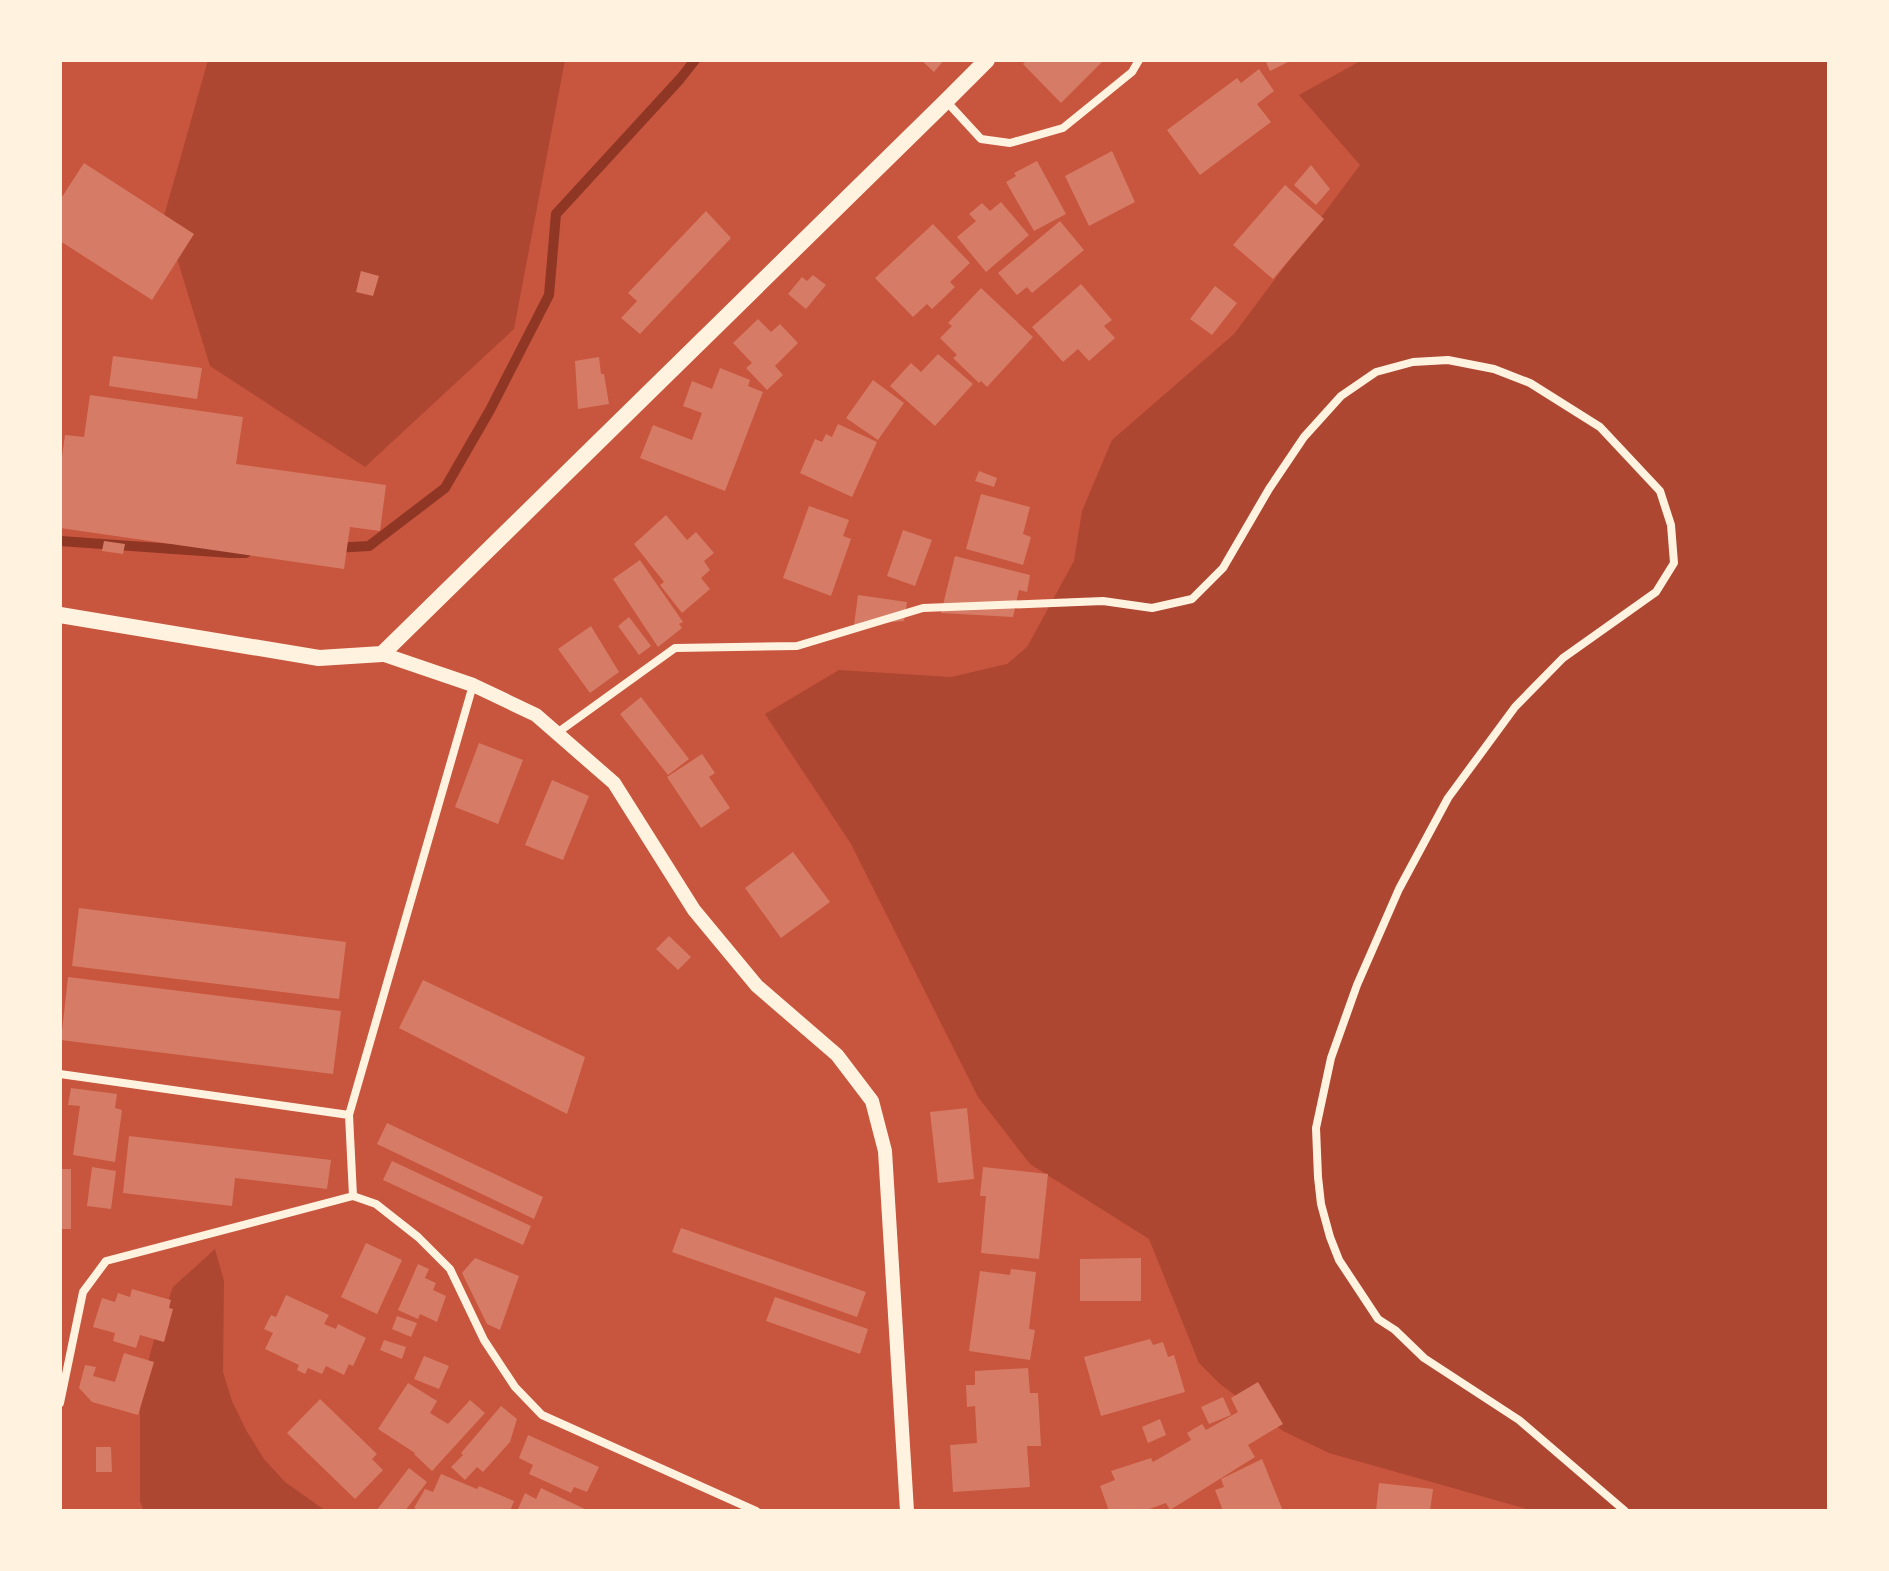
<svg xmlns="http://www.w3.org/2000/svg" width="1889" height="1571" font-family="Helvetica,sans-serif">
  <rect width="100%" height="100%" fill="#c8553d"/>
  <path fill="#ae4732" d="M 208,60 L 565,60 L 514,329 L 365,467 L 210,366 L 164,216 Z
    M 1362,60 L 1829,60 L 1829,1511 L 1534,1511 L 1329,1453 L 1283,1431 L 1220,1384 L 1199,1363 L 1149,1239 L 1030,1164 L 978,1097 L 851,844 L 765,714 L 839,670 L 951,677 L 1007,664 L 1027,647 L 1074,561 L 1082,511 L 1112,440 L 1234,334 L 1360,165 L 1299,95 Z
    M 215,1249 L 224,1281 L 223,1372 L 232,1401 L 246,1430 L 264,1459 L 285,1482 L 326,1511 L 144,1511 L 140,1501 L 140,1392 L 154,1340 L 173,1287 Z"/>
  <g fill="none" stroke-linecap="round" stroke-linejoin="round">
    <path stroke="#8f3625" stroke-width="10" d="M 60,541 L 231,553 L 246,553
      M 334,548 L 369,546 L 445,488 L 490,410 L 549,295 L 556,214 L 680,79 L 695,60"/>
  </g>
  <path fill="#d67c66" d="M 921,60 L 944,60 L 934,72 Z
    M 1027,60 L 1104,60 L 1061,103 L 1023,64 Z
    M 1265,60 L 1292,60 L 1270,71 Z
    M 1259,69 L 1274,91 L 1257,104 L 1271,122 L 1200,175 L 1167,130 L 1237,78 L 1241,83 Z
    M 1112,151 L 1135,202 L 1089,226 L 1065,176 Z
    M 1037,161 L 1066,214 L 1034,231 L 1006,182 L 1016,176 L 1014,173 Z
    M 84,163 L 194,234 L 152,300 L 60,241 L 60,200 Z
    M 1311,165 L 1330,189 L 1316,205 L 1294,185 Z
    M 1285,185 L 1324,219 L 1273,279 L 1233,245 Z
    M 1001,202 L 1029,235 L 986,272 L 957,237 L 976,221 L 969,214 L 982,203 L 990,211 Z
    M 706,211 L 731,238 L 640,334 L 621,318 L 637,301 L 628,293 Z
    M 1060,221 L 1084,250 L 1032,293 L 1027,287 L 1017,295 L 998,273 Z
    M 933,224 L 970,263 L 950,282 L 955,287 L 932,309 L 927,304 L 913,317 L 875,278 Z
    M 361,271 L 379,276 L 373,296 L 356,292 Z
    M 813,275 L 826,285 L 806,309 L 788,294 L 802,277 L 807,281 Z
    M 1081,284 L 1112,320 L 1104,326 L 1115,338 L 1089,361 L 1078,349 L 1063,362 L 1032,327 Z
    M 1215,286 L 1237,303 L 1212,335 L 1190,319 Z
    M 981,288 L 1033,337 L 987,387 L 981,381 L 979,383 L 953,358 L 957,355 L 940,338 L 952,326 L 948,323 Z
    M 758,319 L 771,332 L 780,324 L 798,343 L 775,366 L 783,375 L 767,390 L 746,368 L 752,363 L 733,343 Z
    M 938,354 L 973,384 L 935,426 L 890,386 L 911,363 L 921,372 Z
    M 113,356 L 202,368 L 197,399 L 109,386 Z
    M 599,357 L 601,374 L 604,374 L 609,404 L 578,409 L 575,361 Z
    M 720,368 L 750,380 L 748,386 L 763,392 L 725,491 L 640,458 L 653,425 L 692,440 L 702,413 L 683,406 L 692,381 L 712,389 Z
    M 873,380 L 904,403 L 878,440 L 846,418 Z
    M 90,395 L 243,417 L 236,464 L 386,485 L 380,531 L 350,527 L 344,569 L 60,528 L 60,471 L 65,435 L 84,437 Z
    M 838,424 L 877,442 L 852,497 L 800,473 L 815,439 L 822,442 L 826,434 L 832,437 Z
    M 979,471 L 997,478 L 994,487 L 975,481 Z
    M 981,494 L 1030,507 L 1023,534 L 1031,537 L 1023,565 L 966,549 Z
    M 809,506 L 849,520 L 843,536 L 851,539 L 831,596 L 783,578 Z
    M 666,515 L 687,540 L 696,532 L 714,553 L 704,561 L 710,570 L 701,578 L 710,589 L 682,613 L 660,585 L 664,582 L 634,544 Z
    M 903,530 L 932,540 L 915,586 L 887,576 Z
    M 104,541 L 125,544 L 123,554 L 102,551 Z
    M 955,556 L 1030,575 L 1027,592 L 1019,590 L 1013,617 L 941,613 Z
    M 640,560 L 683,622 L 679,624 L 682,628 L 658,647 L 613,579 Z
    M 858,595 L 907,602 L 904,621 L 854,625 Z
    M 629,617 L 651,646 L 639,655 L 618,626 Z
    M 591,626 L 619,672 L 590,693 L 558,649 Z
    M 641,697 L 689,759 L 668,775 L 620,714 Z
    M 479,743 L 523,760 L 498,824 L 455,807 Z
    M 702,754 L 715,773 L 709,777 L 730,808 L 701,828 L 667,777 Z
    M 552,780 L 589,796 L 563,860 L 525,845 Z
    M 793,852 L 830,902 L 781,938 L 745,888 Z
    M 79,908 L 346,942 L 339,999 L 72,966 Z
    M 669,936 L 691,957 L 678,970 L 656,949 Z
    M 68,977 L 341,1011 L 333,1074 L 61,1040 Z
    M 423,980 L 585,1057 L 567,1114 L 399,1028 Z
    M 71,1088 L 117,1094 L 115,1108 L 122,1110 L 115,1162 L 73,1155 L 80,1106 L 68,1105 Z
    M 967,1108 L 974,1179 L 938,1183 L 930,1112 Z
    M 387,1123 L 543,1197 L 534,1219 L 377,1144 Z
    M 129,1136 L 331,1160 L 327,1189 L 235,1178 L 232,1206 L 123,1193 Z
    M 392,1161 L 531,1226 L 523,1245 L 383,1180 Z
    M 92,1167 L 116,1171 L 111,1209 L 87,1206 Z
    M 983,1167 L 1048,1174 L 1039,1259 L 981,1253 L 986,1196 L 980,1196 Z
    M 60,1169 L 71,1169 L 71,1229 L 60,1229 Z
    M 681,1228 L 866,1292 L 857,1317 L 672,1252 Z
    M 366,1243 L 402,1260 L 377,1314 L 341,1297 Z
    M 475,1258 L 519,1276 L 500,1330 L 487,1324 L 462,1273 Z
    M 1141,1258 L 1141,1301 L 1080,1301 L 1080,1259 Z
    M 418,1264 L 429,1269 L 425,1278 L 436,1283 L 433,1290 L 446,1296 L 437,1322 L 420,1314 L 418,1319 L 398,1310 Z
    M 1011,1269 L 1036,1272 L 1029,1329 L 1035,1330 L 1030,1360 L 969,1351 L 980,1271 L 1010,1275 Z
    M 132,1289 L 171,1300 L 169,1308 L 173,1309 L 164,1342 L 140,1335 L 136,1348 L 113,1341 L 115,1333 L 93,1327 L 102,1298 L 115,1302 L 118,1293 L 130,1297 Z
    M 286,1295 L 329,1315 L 324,1324 L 336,1329 L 338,1324 L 366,1338 L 353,1366 L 349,1364 L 344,1375 L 326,1366 L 322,1374 L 308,1368 L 305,1374 L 297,1370 L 299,1365 L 265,1349 L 273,1333 L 264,1329 L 271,1315 L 276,1317 Z
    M 775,1297 L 868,1329 L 860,1354 L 766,1321 Z
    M 397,1316 L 417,1323 L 411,1337 L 392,1329 Z
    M 1150,1339 L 1153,1345 L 1163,1342 L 1168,1357 L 1174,1355 L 1185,1392 L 1101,1416 L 1084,1357 Z
    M 384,1340 L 406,1347 L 402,1359 L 380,1350 Z
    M 124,1353 L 154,1362 L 138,1415 L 92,1402 L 79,1388 L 85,1365 L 96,1367 L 93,1376 L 115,1382 Z
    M 424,1356 L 449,1366 L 439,1389 L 414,1379 Z
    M 1028,1368 L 1030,1393 L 1038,1393 L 1041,1446 L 1027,1446 L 1030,1487 L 953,1492 L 950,1445 L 977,1443 L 975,1406 L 967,1407 L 966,1385 L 975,1385 L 975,1371 Z
    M 1258,1382 L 1283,1424 L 1248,1445 L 1255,1457 L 1170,1510 L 1166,1503 L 1144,1511 L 1109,1511 L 1100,1486 L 1115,1480 L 1111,1471 L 1151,1458 L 1153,1462 L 1191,1440 L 1187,1433 L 1202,1424 L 1206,1430 L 1238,1412 L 1231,1398 Z
    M 408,1383 L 437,1401 L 430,1413 L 448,1424 L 470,1400 L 485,1413 L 432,1471 L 414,1454 L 415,1453 L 378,1429 Z
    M 1223,1397 L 1231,1415 L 1209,1424 L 1201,1407 Z
    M 320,1399 L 377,1454 L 372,1459 L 383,1470 L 355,1499 L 287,1433 Z
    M 501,1406 L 517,1419 L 510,1442 L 483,1472 L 477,1467 L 465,1480 L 451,1467 L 463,1455 L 461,1453 Z
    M 1160,1419 L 1166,1435 L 1148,1443 L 1142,1427 Z
    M 528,1435 L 599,1467 L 587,1492 L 574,1487 L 571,1493 L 529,1474 L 533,1465 L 519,1458 Z
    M 96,1447 L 111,1447 L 112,1472 L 96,1472 Z
    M 1262,1459 L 1283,1511 L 1223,1511 L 1215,1490 L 1224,1487 L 1221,1479 Z
    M 409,1468 L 427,1482 L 405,1511 L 376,1511 Z
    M 441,1474 L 477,1489 L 479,1486 L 514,1501 L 510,1511 L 421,1511 L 414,1508 L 425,1489 L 433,1492 Z
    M 1379,1483 L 1433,1489 L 1430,1511 L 1376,1511 Z
    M 541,1488 L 589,1511 L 517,1511 L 525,1493 L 536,1499 Z"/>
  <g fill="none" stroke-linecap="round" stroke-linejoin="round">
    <path stroke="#fff3e0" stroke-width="8" d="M 946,101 L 981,139 L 1010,143 L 1063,128 L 1132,72 L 1139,60
      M 557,733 L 675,648 L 797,646 L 923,608 L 1103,601 L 1152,608 L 1192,599 L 1223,568 L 1269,489 L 1304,437 L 1341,396 L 1376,372 L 1413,362 L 1448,360 L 1494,369 L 1530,383 L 1600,427 L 1660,491 L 1671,525 L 1674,563 L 1656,592 L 1563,658 L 1515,707 L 1448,798 L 1399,889 L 1357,985 L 1331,1058 L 1316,1128 L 1318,1177 L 1321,1204 L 1330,1237 L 1339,1260 L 1378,1319 L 1395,1330 L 1424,1358 L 1519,1420 L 1625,1511
      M 60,1074 L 349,1115
      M 353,1196 L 349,1115 L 473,685
      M 60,1403 L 83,1292 L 106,1261 L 353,1196 L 376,1204 L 418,1237 L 450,1269 L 484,1340 L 515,1387 L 542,1415 L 756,1511"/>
    <path stroke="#fff3e0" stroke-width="14" d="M 382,654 L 473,685 L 536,715 L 614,783 L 694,910 L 757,986 L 837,1055 L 872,1101 L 885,1151 L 907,1511"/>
    <path stroke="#fff3e0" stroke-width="16" d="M 60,615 L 319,658 L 382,654 L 946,101 L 987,60"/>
  </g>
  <rect width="1889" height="1571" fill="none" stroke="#fff3e0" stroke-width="124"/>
</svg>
